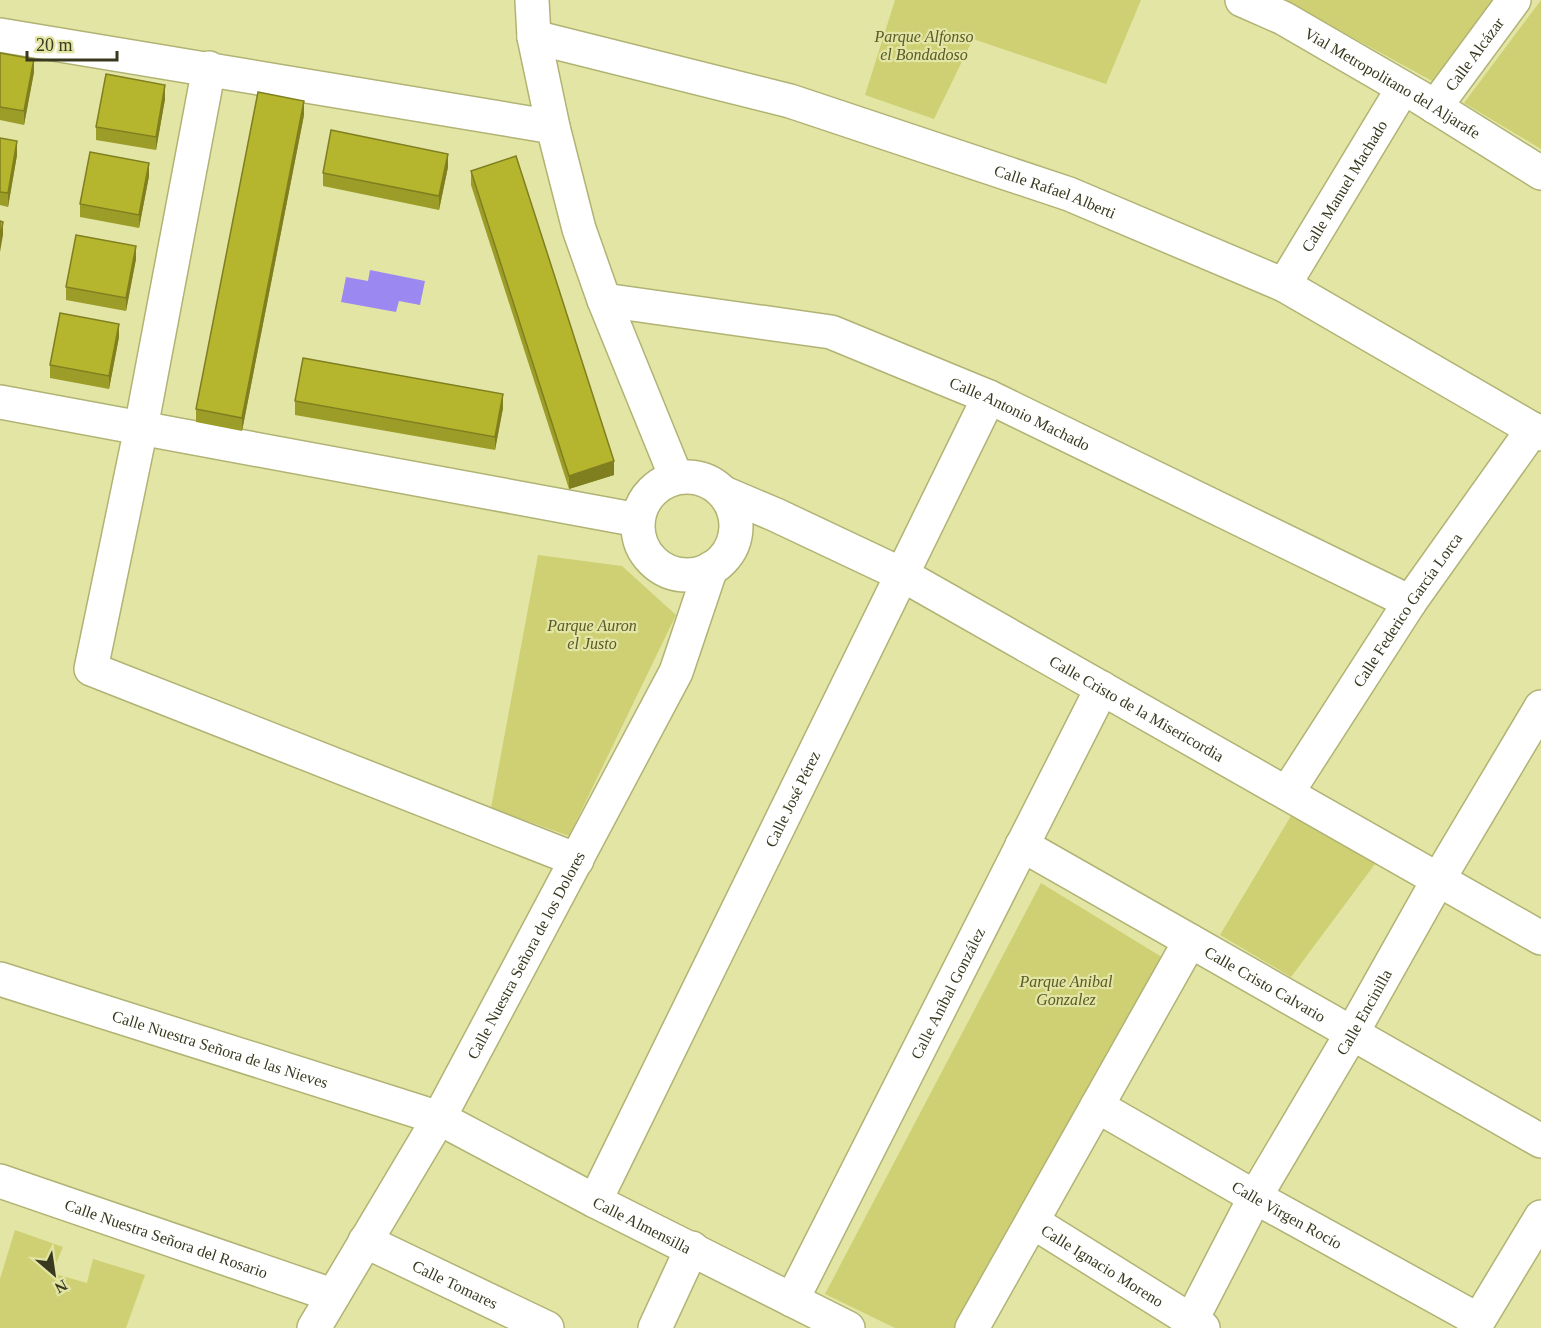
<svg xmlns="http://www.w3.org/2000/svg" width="1541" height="1328" font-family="'Times New Roman',serif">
  <rect width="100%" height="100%" fill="#e3e5a5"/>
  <path fill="#ced073" d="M 895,0 L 1141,0 L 1106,84 L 973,39 L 934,119 L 865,95 Z
    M 1284,0 L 1496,0 L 1434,82 Z
    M 1541,0 L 1541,149 L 1464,103 Z
    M 538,555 L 622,566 L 676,615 L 569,836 L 491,808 Z
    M 1295,809 L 1378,860 L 1291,977 L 1220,935 Z
    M 1041,883 L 1165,959 L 960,1328 L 895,1328 L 825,1294 Z
    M 15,1230 L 63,1247 L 52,1273 L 87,1283 L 93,1259 L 145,1275 L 126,1328 L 0,1328 L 0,1279 Z"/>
  <path fill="#9b89f1" d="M 370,270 L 425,281 L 420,305 L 399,301 L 396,312 L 341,302 L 346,277 L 368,281 Z"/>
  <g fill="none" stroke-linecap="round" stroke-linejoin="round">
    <defs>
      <g id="minor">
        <path d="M 532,0 L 534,37 L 553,127 L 579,229 L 604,300 L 676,477"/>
        <path d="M 0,35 L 553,127"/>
        <path id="s1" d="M 534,37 L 790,101 L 1069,194 L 1284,285 L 1541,434"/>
        <path d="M 209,68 L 141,428 L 91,669 L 577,860"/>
        <path id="s2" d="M 1435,107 L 1514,0"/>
        <path id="s3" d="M 1284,285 L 1403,88"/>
        <path id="s4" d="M 604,300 L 831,332 L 989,397 L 1410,602"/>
        <path d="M 0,402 L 638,520"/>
        <circle cx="687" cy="526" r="49"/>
        <path id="s5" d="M 724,493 L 776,515 L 901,574 L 1541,938"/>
        <path id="s6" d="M 1287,793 L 1410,602 L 1533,429"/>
        <path id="s7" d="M 1022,845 L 1541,1141"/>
        <path id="s8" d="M 0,979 L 439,1118 L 595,1201 L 848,1328"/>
        <path id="s9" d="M 1097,1106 L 1255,1197 L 1478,1320"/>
        <path id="s10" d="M 0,1181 L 332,1295"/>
        <path id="s11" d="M 595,1201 L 989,397"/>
        <path id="s12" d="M 1033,1222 L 1203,1328"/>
        <path id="s13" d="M 365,1241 L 547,1328"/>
        <path id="s14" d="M 792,1300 L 1102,688"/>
        <path id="s15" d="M 1191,1321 L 1255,1197 L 1352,1033 L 1438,880 L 1541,707"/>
        <path id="s16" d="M 314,1328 L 439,1118 L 676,672 L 711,568"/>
        <path d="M 655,1328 L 692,1248"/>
        <path d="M 972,1328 L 1190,941"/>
        <path d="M 1474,1328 L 1541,1217"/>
      </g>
      <g id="secondary">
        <path id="s17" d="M 1242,0 L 1283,18 L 1421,98 L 1541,173"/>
      </g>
    </defs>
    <use href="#minor" stroke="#b1b374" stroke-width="36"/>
    <use href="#secondary" stroke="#b1b374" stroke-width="36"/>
    <use href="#minor" stroke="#fff" stroke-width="33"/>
    <use href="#secondary" stroke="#fff" stroke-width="33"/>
  </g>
  <path fill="#9c9c28" d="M 0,53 L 34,72 L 24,125 L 0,120 Z
    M 165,99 L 156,150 L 96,140 L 96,127 Z
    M 304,115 L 242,431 L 196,422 L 196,409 Z
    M 0,138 L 17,155 L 8,207 L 0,205 Z
    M 448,167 L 439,210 L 323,186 L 323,173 Z
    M 471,171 L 614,475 L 569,489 L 471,185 Z
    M 149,176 L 139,228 L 80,217 L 80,204 Z
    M 136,259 L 126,311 L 66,300 L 66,287 Z
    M 119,337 L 109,389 L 50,378 L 50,365 Z
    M 295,401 L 503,408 L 495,450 L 295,415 Z"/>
  <path fill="#7f7f20" d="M 34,59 L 34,72 L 24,125 L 24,111 Z
    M 165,85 L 165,99 L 156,150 L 156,137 Z
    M 304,101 L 304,115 L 242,431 L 242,418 Z
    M 17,141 L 17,155 L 8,207 L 8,193 Z
    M 448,154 L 448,167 L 439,210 L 439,196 Z
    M 149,163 L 149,176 L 139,228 L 139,215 Z
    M 3,222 L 3,235 L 0,252 L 0,239 Z
    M 136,246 L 136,259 L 126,311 L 126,298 Z
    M 119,324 L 119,337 L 109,389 L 109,376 Z
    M 503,394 L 503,408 L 495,450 L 495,437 Z
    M 614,461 L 614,475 L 569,489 L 569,476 Z"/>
  <path fill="#b5b52e" stroke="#7f7f20" stroke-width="1.5" d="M 0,53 L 34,59 L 24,111 L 0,107 Z
    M 106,74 L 165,85 L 156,137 L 96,127 Z
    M 258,92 L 304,101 L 242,418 L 196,409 Z
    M 331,130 L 448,154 L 439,196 L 323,173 Z
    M 0,138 L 17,141 L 8,193 L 0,192 Z
    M 90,152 L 149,163 L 139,215 L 80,204 Z
    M 516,156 L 614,461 L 569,476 L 471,171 Z
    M 0,221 L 3,222 L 0,239 Z
    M 76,235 L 136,246 L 126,298 L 66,287 Z
    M 60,313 L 119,324 L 109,376 L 50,365 Z
    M 303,358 L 503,394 L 495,437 L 295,401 Z"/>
  <g text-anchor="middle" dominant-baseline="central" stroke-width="4.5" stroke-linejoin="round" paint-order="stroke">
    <g font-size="16" font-style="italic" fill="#595a27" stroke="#e3e5a5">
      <text x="924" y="36">Parque Alfonso<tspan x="924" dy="18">el Bondadoso</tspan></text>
      <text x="592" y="625">Parque Auron<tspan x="592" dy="18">el Justo</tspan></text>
      <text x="1066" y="981">Parque Anibal<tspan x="1066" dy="18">Gonzalez</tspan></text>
    </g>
    <g font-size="16" fill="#39391f" stroke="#e3e5a5">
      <text stroke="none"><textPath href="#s2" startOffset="66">Calle Alcázar</textPath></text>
      <text stroke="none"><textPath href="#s17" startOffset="172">Vial Metropolitano del Aljarafe</textPath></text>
      <text stroke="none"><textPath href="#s3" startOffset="116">Calle Manuel Machado</textPath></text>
      <text stroke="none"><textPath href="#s1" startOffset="544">Calle Rafael Alberti</textPath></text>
      <text stroke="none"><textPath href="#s4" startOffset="435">Calle Antonio Machado</textPath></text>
      <text stroke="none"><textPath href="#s6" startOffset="219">Calle Federico García Lorca</textPath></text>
      <text stroke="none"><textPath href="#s5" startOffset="466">Calle Cristo de la Misericordia</textPath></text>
      <text stroke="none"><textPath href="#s11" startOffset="448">Calle José Pérez</textPath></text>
      <text stroke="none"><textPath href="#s16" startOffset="429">Calle Nuestra Señora de los Dolores</textPath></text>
      <text stroke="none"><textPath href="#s7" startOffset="280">Calle Cristo Calvario</textPath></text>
      <text stroke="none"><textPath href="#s14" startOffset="344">Calle Aníbal González</textPath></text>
      <text stroke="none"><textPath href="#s15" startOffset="354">Calle Encinilla</textPath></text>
      <text stroke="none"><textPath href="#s8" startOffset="231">Calle Nuestra Señora de las Nieves</textPath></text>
      <text stroke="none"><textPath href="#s9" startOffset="219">Calle Virgen Rocío</textPath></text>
      <text stroke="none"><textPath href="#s8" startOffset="690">Calle Almensilla</textPath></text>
      <text stroke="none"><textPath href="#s10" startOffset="176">Calle Nuestra Señora del Rosario</textPath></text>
      <text stroke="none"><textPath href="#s12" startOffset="82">Calle Ignacio Moreno</textPath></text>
      <text stroke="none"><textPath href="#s13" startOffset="100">Calle Tomares</textPath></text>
    </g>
  </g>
  <g transform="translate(54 1274) rotate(151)" stroke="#e3e5a5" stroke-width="4.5" paint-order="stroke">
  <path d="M0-4.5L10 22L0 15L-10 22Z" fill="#39391f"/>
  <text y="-9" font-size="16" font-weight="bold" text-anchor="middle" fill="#39391f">N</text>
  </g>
  <path d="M27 51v9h90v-9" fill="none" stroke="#39391f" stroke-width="3"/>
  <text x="36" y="51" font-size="18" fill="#39391f" stroke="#e3e5a5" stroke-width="4.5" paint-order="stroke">20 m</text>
</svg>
